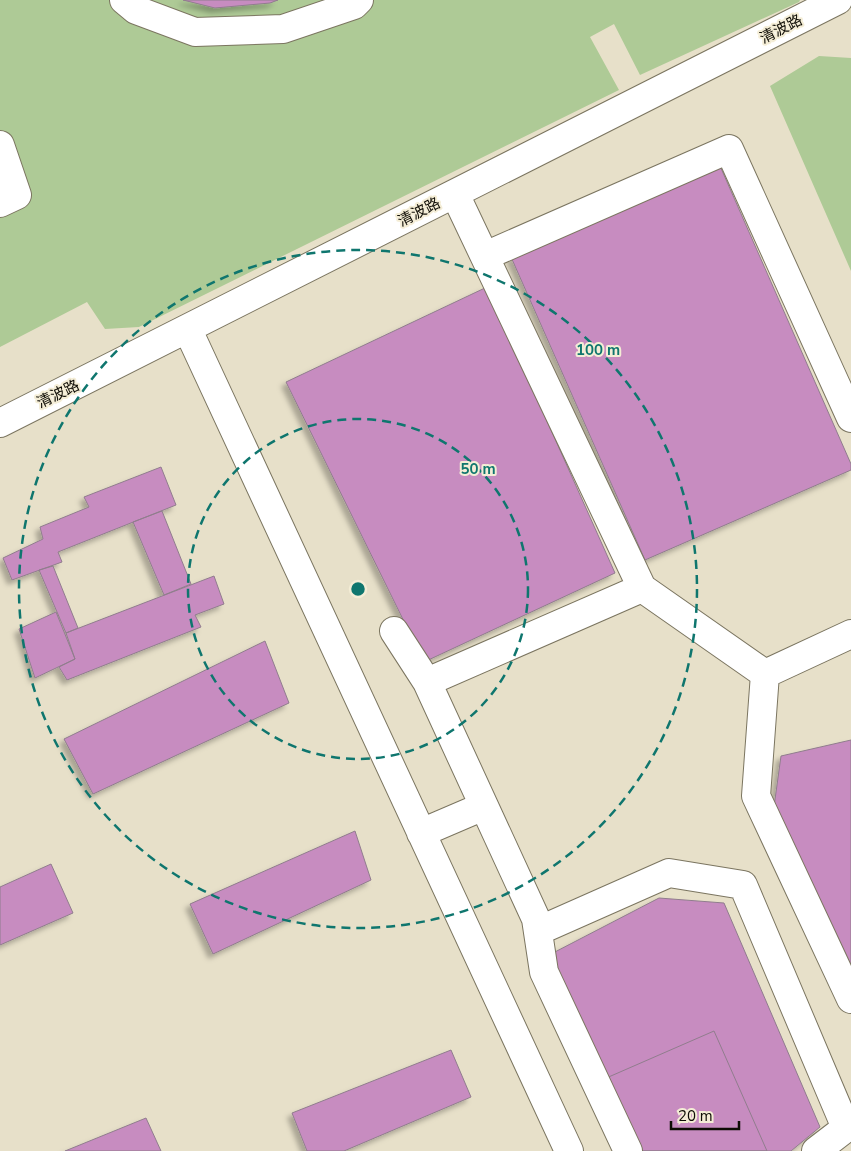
<svg xmlns="http://www.w3.org/2000/svg" width="851" height="1151" font-family="'Nunito Sans','Noto Sans SC',sans-serif">
  <defs>
    <filter id="shadow"><feDropShadow dx="-4.5" dy="4.5" stdDeviation="2.5" flood-color="#0004"/></filter>
  </defs>
  <rect width="100%" height="100%" fill="#e7e0c9"/>
  <path fill="#aeca96" d="M 0,0 L 800,0 L 799,2 L 640,75 L 614,24 L 590,37 L 619,90 L 139,327 L 105,329 L 87,302 L 0,347 Z
    M 819,56 L 851,58 L 851,271 L 770,86 Z"/>
  <path fill="#c78cc0" stroke="#907d8d" filter="url(#shadow)" d="M 183,0 L 278,0 L 270,3 L 215,8 Z
    M 720,166 L 851,464 L 851,470 L 645,560 L 511,257 Z
    M 487,287 L 615,573 L 424,662 L 286,382 Z
    M 161,467 L 176,505 L 58,552 L 62,562 L 12,580 L 3,558 L 43,539 L 40,527 L 89,507 L 84,497 Z
    M 162,511 L 191,584 L 164,595 L 133,522 Z
    M 53,566 L 78,628 L 66,633 L 39,570 Z
    M 214,576 L 224,604 L 195,615 L 201,627 L 67,680 L 59,667 L 75,659 L 66,633 Z
    M 56,612 L 75,659 L 35,678 L 19,629 Z
    M 265,641 L 289,703 L 93,794 L 64,739 Z
    M 851,740 L 851,989 L 773,814 L 781,756 Z
    M 355,831 L 371,880 L 213,954 L 190,904 Z
    M 51,864 L 73,913 L 0,945 L 0,887 Z
    M 659,898 L 724,903 L 820,1127 L 791,1151 L 636,1151 L 551,954 Z
    M 714,1031 L 767,1151 L 636,1151 L 604,1079 Z
    M 451,1050 L 471,1097 L 344,1151 L 307,1151 L 292,1113 Z
    M 146,1118 L 161,1151 L 65,1151 Z"/>
  <g fill="none" stroke-linecap="round" stroke-linejoin="round">
    <defs>
      <path id="minor" d="M 124,0 L 136,10 L 195,32 L 283,29 L 354,5 L 359,0
        M 0,145 L 17,195 L 0,203
        M 455,194 L 642,588 L 765,674 L 756,796 L 851,999
        M 485,256 L 729,149 L 851,418
        M 188,330 L 569,1151
        M 0,423 L 838,0
        M 394,631 L 427,682 L 536,919 L 544,972 L 628,1151
        M 765,674 L 851,634
        M 427,682 L 642,588
        M 421,833 L 484,806
        M 538,931 L 669,873 L 743,885 L 846,1128 L 816,1151"/>
    </defs>
    <use href="#minor" stroke="#7b7560" stroke-width="30"/>
    <use href="#minor" stroke="#fff" stroke-width="28"/>
  </g>
  <g fill="none" stroke="#0f766e" stroke-width="2.5" stroke-dasharray="9 6">
    <circle cx="358" cy="589" r="170"/>
    <circle cx="358" cy="589" r="339"/>
  </g>
  <g text-anchor="middle" dominant-baseline="central" stroke-width="4" stroke-linejoin="round" paint-order="stroke">
    <g font-size="15" fill="#0e0c05" stroke="#f4edd6">
      <text transform="translate(781 29) rotate(-27)">清波路</text>
      <text transform="translate(419 212) rotate(-27)">清波路</text>
      <text transform="translate(58 394) rotate(-26)">清波路</text>
    </g>
  </g>
  <circle cx="358" cy="589" r="8" fill="#0f766e" stroke="#f4edd6" stroke-width="2.5"/>
  <g font-size="15" text-anchor="middle" font-weight="bold" fill="#0f766e" stroke="#f4edd6" stroke-width="4" stroke-linejoin="round" paint-order="stroke">
    <text x="598" y="355">100 m</text>
    <text x="478" y="474">50 m</text>
  </g>
  <path d="M671 1121v8h68v-8" fill="none" stroke="#0e0c05" stroke-width="2.5"/>
  <text x="678" y="1121" font-size="15" fill="#0e0c05" stroke="#f4edd6" stroke-width="4" paint-order="stroke">20 m</text>
</svg>
